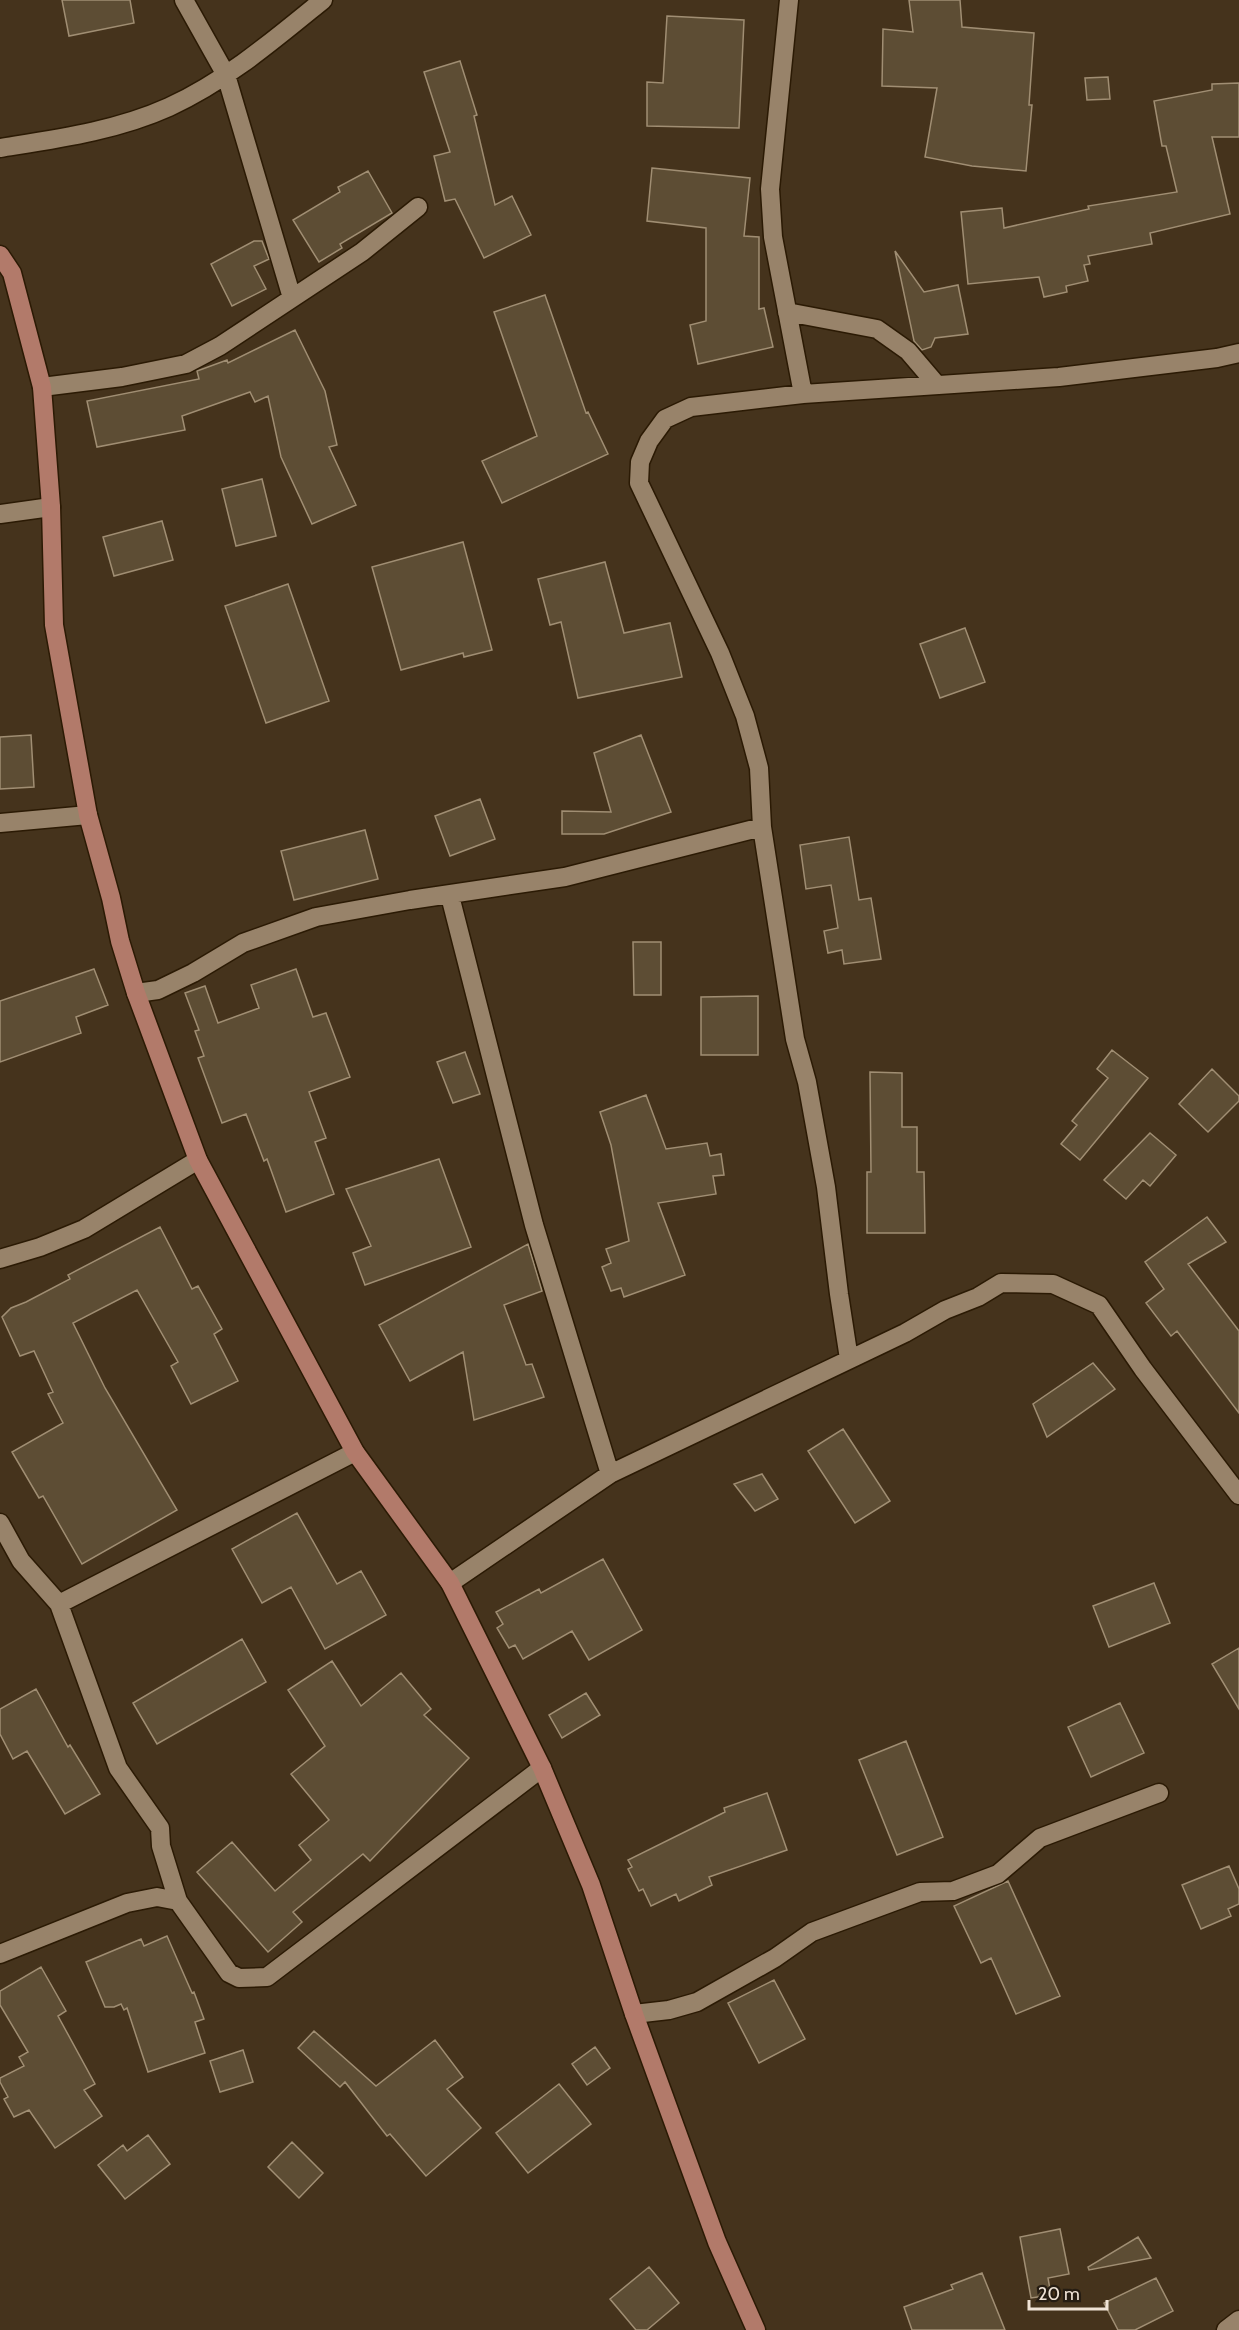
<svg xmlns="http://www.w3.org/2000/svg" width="1239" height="2330" font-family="Cabin,sans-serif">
  <rect width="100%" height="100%" fill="#45331c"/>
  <path fill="#5d4d34" stroke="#a08e73" stroke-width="1.5" d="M 62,0 L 130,0 L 134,23 L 69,36 Z
    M 909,0 L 960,0 L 962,27 L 1034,33 L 1029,105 L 1032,105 L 1026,171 L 972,166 L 925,157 L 937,88 L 882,86 L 883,29 L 913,32 Z
    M 667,16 L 744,20 L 739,128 L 647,126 L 647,82 L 663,83 Z
    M 460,61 L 477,115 L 474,116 L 495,205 L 512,196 L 531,235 L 484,258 L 455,199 L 445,201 L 434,156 L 450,152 L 424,72 Z
    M 1108,77 L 1110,99 L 1087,100 L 1085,78 Z
    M 1239,83 L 1239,137 L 1212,137 L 1230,214 L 1150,233 L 1152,244 L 1088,256 L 1090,264 L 1084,265 L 1088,281 L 1066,286 L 1067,292 L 1044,297 L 1039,277 L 968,284 L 961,212 L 1002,208 L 1004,228 L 1089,209 L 1088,206 L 1177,192 L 1166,146 L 1162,146 L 1154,101 L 1212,90 L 1212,84 Z
    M 652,168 L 750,178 L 744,236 L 759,237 L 759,309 L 764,308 L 773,347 L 698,364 L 690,325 L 706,321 L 706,228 L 647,221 Z
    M 368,171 L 392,213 L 340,244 L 342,248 L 319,262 L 293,220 L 340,192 L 338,187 Z
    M 254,241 L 262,241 L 269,259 L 254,266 L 266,289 L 232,306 L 211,264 Z
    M 895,251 L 924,292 L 958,285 L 968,334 L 935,338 L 931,347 L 922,350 L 914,341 Z
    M 545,295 L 586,413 L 588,412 L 608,454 L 502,503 L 482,461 L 537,436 L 494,312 Z
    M 295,330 L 325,391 L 337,445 L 329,447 L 356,505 L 312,524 L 281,457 L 268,396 L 255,402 L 250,392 L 182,416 L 185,430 L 97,447 L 87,401 L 199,379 L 197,371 L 227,360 L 228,363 Z
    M 262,479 L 276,536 L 236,546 L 222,489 Z
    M 162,521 L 173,560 L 114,576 L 103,537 Z
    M 463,542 L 492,650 L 464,657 L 463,653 L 401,670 L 372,567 Z
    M 605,562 L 624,633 L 670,623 L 682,677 L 578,698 L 561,622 L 550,625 L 538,579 Z
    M 288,584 L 329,701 L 266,723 L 225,606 Z
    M 965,628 L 985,682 L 940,698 L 920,644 Z
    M 31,735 L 34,787 L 0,789 L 0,737 Z
    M 641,735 L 671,812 L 604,834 L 562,834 L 562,811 L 611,812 L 594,753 Z
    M 480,799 L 495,839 L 450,856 L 435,816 Z
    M 365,830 L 378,879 L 294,900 L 281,851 Z
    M 849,837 L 859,900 L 871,898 L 881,959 L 844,964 L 842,950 L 828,953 L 824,931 L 838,928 L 831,885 L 806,889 L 800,845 Z
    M 633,942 L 661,942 L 661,995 L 634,995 Z
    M 94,969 L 108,1005 L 76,1017 L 81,1033 L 0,1062 L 0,1001 Z
    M 296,969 L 313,1017 L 326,1013 L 350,1077 L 309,1092 L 326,1138 L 315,1142 L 334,1194 L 286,1212 L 267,1159 L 264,1161 L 246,1114 L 222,1123 L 198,1058 L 204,1056 L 195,1031 L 199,1030 L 185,993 L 205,986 L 218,1023 L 259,1008 L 251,985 Z
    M 758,996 L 758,1055 L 701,1055 L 701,997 Z
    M 1112,1050 L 1148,1078 L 1080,1160 L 1061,1144 L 1077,1125 L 1072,1121 L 1108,1078 L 1097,1069 Z
    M 465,1052 L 480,1094 L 453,1103 L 437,1062 Z
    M 1212,1069 L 1239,1096 L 1239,1101 L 1208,1132 L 1179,1104 Z
    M 870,1072 L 902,1073 L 902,1127 L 917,1127 L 917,1172 L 924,1172 L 925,1233 L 867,1233 L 867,1172 L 871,1172 Z
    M 646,1095 L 666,1149 L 707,1143 L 710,1156 L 721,1154 L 724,1175 L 713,1176 L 716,1194 L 658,1203 L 685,1275 L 624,1297 L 621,1288 L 611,1291 L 602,1267 L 611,1263 L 606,1249 L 629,1241 L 611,1145 L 600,1112 Z
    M 1150,1133 L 1176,1155 L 1150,1186 L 1143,1180 L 1126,1199 L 1104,1180 Z
    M 439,1159 L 471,1247 L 365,1285 L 353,1253 L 371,1246 L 346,1189 Z
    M 1207,1217 L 1226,1242 L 1188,1264 L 1239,1331 L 1239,1413 L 1177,1331 L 1171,1336 L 1146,1303 L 1164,1289 L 1145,1262 Z
    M 160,1227 L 192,1289 L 198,1286 L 222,1329 L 214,1334 L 238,1381 L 191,1404 L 171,1366 L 178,1362 L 137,1290 L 73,1323 L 105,1388 L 177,1510 L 82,1564 L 43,1496 L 39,1498 L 12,1452 L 63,1423 L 48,1394 L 53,1392 L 34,1351 L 20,1356 L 2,1317 L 11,1308 L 26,1302 L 70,1279 L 68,1275 Z
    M 528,1244 L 542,1291 L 504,1305 L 526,1365 L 532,1364 L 544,1397 L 474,1420 L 463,1352 L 410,1381 L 379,1325 Z
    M 1093,1363 L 1115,1389 L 1047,1437 L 1033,1404 Z
    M 843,1429 L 890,1501 L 855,1523 L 808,1451 Z
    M 762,1474 L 778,1499 L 755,1511 L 734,1484 Z
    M 297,1513 L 337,1584 L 361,1571 L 386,1615 L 325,1649 L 291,1587 L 262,1603 L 232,1549 Z
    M 603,1559 L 642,1630 L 589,1660 L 572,1631 L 523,1659 L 515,1645 L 509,1648 L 497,1628 L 503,1624 L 496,1612 L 539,1589 L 541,1593 Z
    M 1154,1583 L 1170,1623 L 1109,1647 L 1093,1606 Z
    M 242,1639 L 266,1682 L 157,1744 L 133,1703 Z
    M 1239,1648 L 1239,1709 L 1212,1664 Z
    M 332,1661 L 361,1706 L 401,1673 L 431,1709 L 424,1715 L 469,1758 L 370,1861 L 363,1854 L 293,1912 L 302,1922 L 268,1952 L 197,1872 L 232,1842 L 275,1891 L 311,1860 L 299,1845 L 329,1820 L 291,1774 L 325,1746 L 288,1690 Z
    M 36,1689 L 68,1747 L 70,1745 L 100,1794 L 65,1814 L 27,1751 L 13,1759 L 0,1734 L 0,1709 Z
    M 586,1693 L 600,1715 L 562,1738 L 549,1715 Z
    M 1120,1703 L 1144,1753 L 1091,1777 L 1068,1727 Z
    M 906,1741 L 943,1837 L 897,1855 L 859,1760 Z
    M 767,1793 L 787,1850 L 709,1877 L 712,1885 L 679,1901 L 676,1894 L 651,1906 L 643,1889 L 639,1891 L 628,1869 L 632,1867 L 628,1860 L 725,1812 L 724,1808 Z
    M 1229,1866 L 1239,1889 L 1239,1904 L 1228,1909 L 1231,1916 L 1201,1929 L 1182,1885 Z
    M 1008,1881 L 1060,1996 L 1016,2014 L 991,1958 L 981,1963 L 954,1906 Z
    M 167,1936 L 192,1993 L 194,1992 L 204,2019 L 195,2022 L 205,2053 L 148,2072 L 127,2008 L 124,2010 L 121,2004 L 114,2007 L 105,2007 L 86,1962 L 141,1939 L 144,1946 Z
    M 41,1967 L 66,2011 L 58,2016 L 95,2084 L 84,2090 L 102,2116 L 55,2148 L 29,2110 L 14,2117 L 4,2099 L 8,2097 L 0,2082 L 0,2078 L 24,2066 L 19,2057 L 28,2052 L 0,2005 L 0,1991 Z
    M 774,1980 L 805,2039 L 759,2063 L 728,2003 Z
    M 314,2031 L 376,2086 L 435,2040 L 463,2077 L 447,2089 L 481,2128 L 426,2176 L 390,2134 L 387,2136 L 345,2082 L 340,2087 L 298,2048 Z
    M 595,2047 L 610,2068 L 587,2085 L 572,2064 Z
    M 243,2050 L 253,2082 L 220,2092 L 210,2061 Z
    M 559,2084 L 591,2124 L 528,2173 L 496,2133 Z
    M 148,2135 L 170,2164 L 125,2199 L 98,2165 L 123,2145 L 127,2151 Z
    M 292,2142 L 323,2173 L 299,2198 L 268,2167 Z
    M 1060,2229 L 1069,2274 L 1048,2278 L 1051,2295 L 1031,2298 L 1020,2237 Z
    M 1138,2237 L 1151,2258 L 1089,2270 L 1088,2267 Z
    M 649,2267 L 679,2303 L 647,2330 L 636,2330 L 610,2299 Z
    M 982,2273 L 1005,2330 L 912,2330 L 904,2307 L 953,2289 L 951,2285 Z
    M 1156,2278 L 1173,2311 L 1135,2330 L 1118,2330 L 1104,2303 Z"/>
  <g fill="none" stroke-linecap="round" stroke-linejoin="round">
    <defs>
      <path id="street" d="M 184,0 L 226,75 L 292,298
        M 789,0 L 770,189 L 773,237 L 803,394
        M 0,148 C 56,139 116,131 169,107 C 226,81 275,39 323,0
        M 787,312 L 877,329 L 908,351 L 937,385
        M 42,387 L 122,377 L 186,364 L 220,346 L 362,252 L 418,207
        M 0,514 L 51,507
        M 0,823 L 88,815
        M 450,896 L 534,1225 L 610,1474
        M 136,993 L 158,990 L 193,973 L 243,943 L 316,917 L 410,900 L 565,877 L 762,827
        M 0,1259 L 40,1247 L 84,1229 L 198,1160
        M 849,1359 L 839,1294 L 826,1187 L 807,1082 L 795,1039 L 762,827 L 759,768 L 745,716 L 720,653 L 639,483 L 640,462 L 649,441 L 665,419 L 691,407 L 803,394 L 1059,377 L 1217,358 L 1239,353
        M 0,1523 L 21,1561 L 59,1604 L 118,1768 L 160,1828 L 161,1846 L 178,1901
        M 450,1583 L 610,1474 L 905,1333 L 945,1310 L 978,1297 L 1001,1283 L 1053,1284 L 1099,1305 L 1143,1369 L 1239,1495
        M 59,1604 L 355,1452
        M 0,1954 L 127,1903 L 157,1897 L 178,1901 L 229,1973 L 239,1978 L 267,1977 L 542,1768
        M 634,2014 L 669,2010 L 697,2002 L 775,1958 L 812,1932 L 920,1892 L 953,1891 L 998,1874 L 1040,1838 L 1159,1793
        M 1226,2330 L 1239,2320"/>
      <path id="secondary" d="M 0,255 L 12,273 L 42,387 L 51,507 L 54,625 L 88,815 L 111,898 L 120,941 L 136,993 L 198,1160 L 355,1452 L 450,1583 L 542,1768 L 591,1885 L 634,2014 L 717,2242 L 756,2330"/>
    </defs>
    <use href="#street" stroke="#2b1a04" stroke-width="21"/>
    <use href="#secondary" stroke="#2b1a04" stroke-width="21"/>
    <use href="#street" stroke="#98836a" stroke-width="18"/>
    <use href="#secondary" stroke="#b27a6a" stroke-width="18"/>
  </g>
  <path d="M1029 2300v9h78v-9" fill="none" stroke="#efe3d6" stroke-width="3"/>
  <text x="1038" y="2300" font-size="18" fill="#efe3d6" stroke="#251c12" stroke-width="4.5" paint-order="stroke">20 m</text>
</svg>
